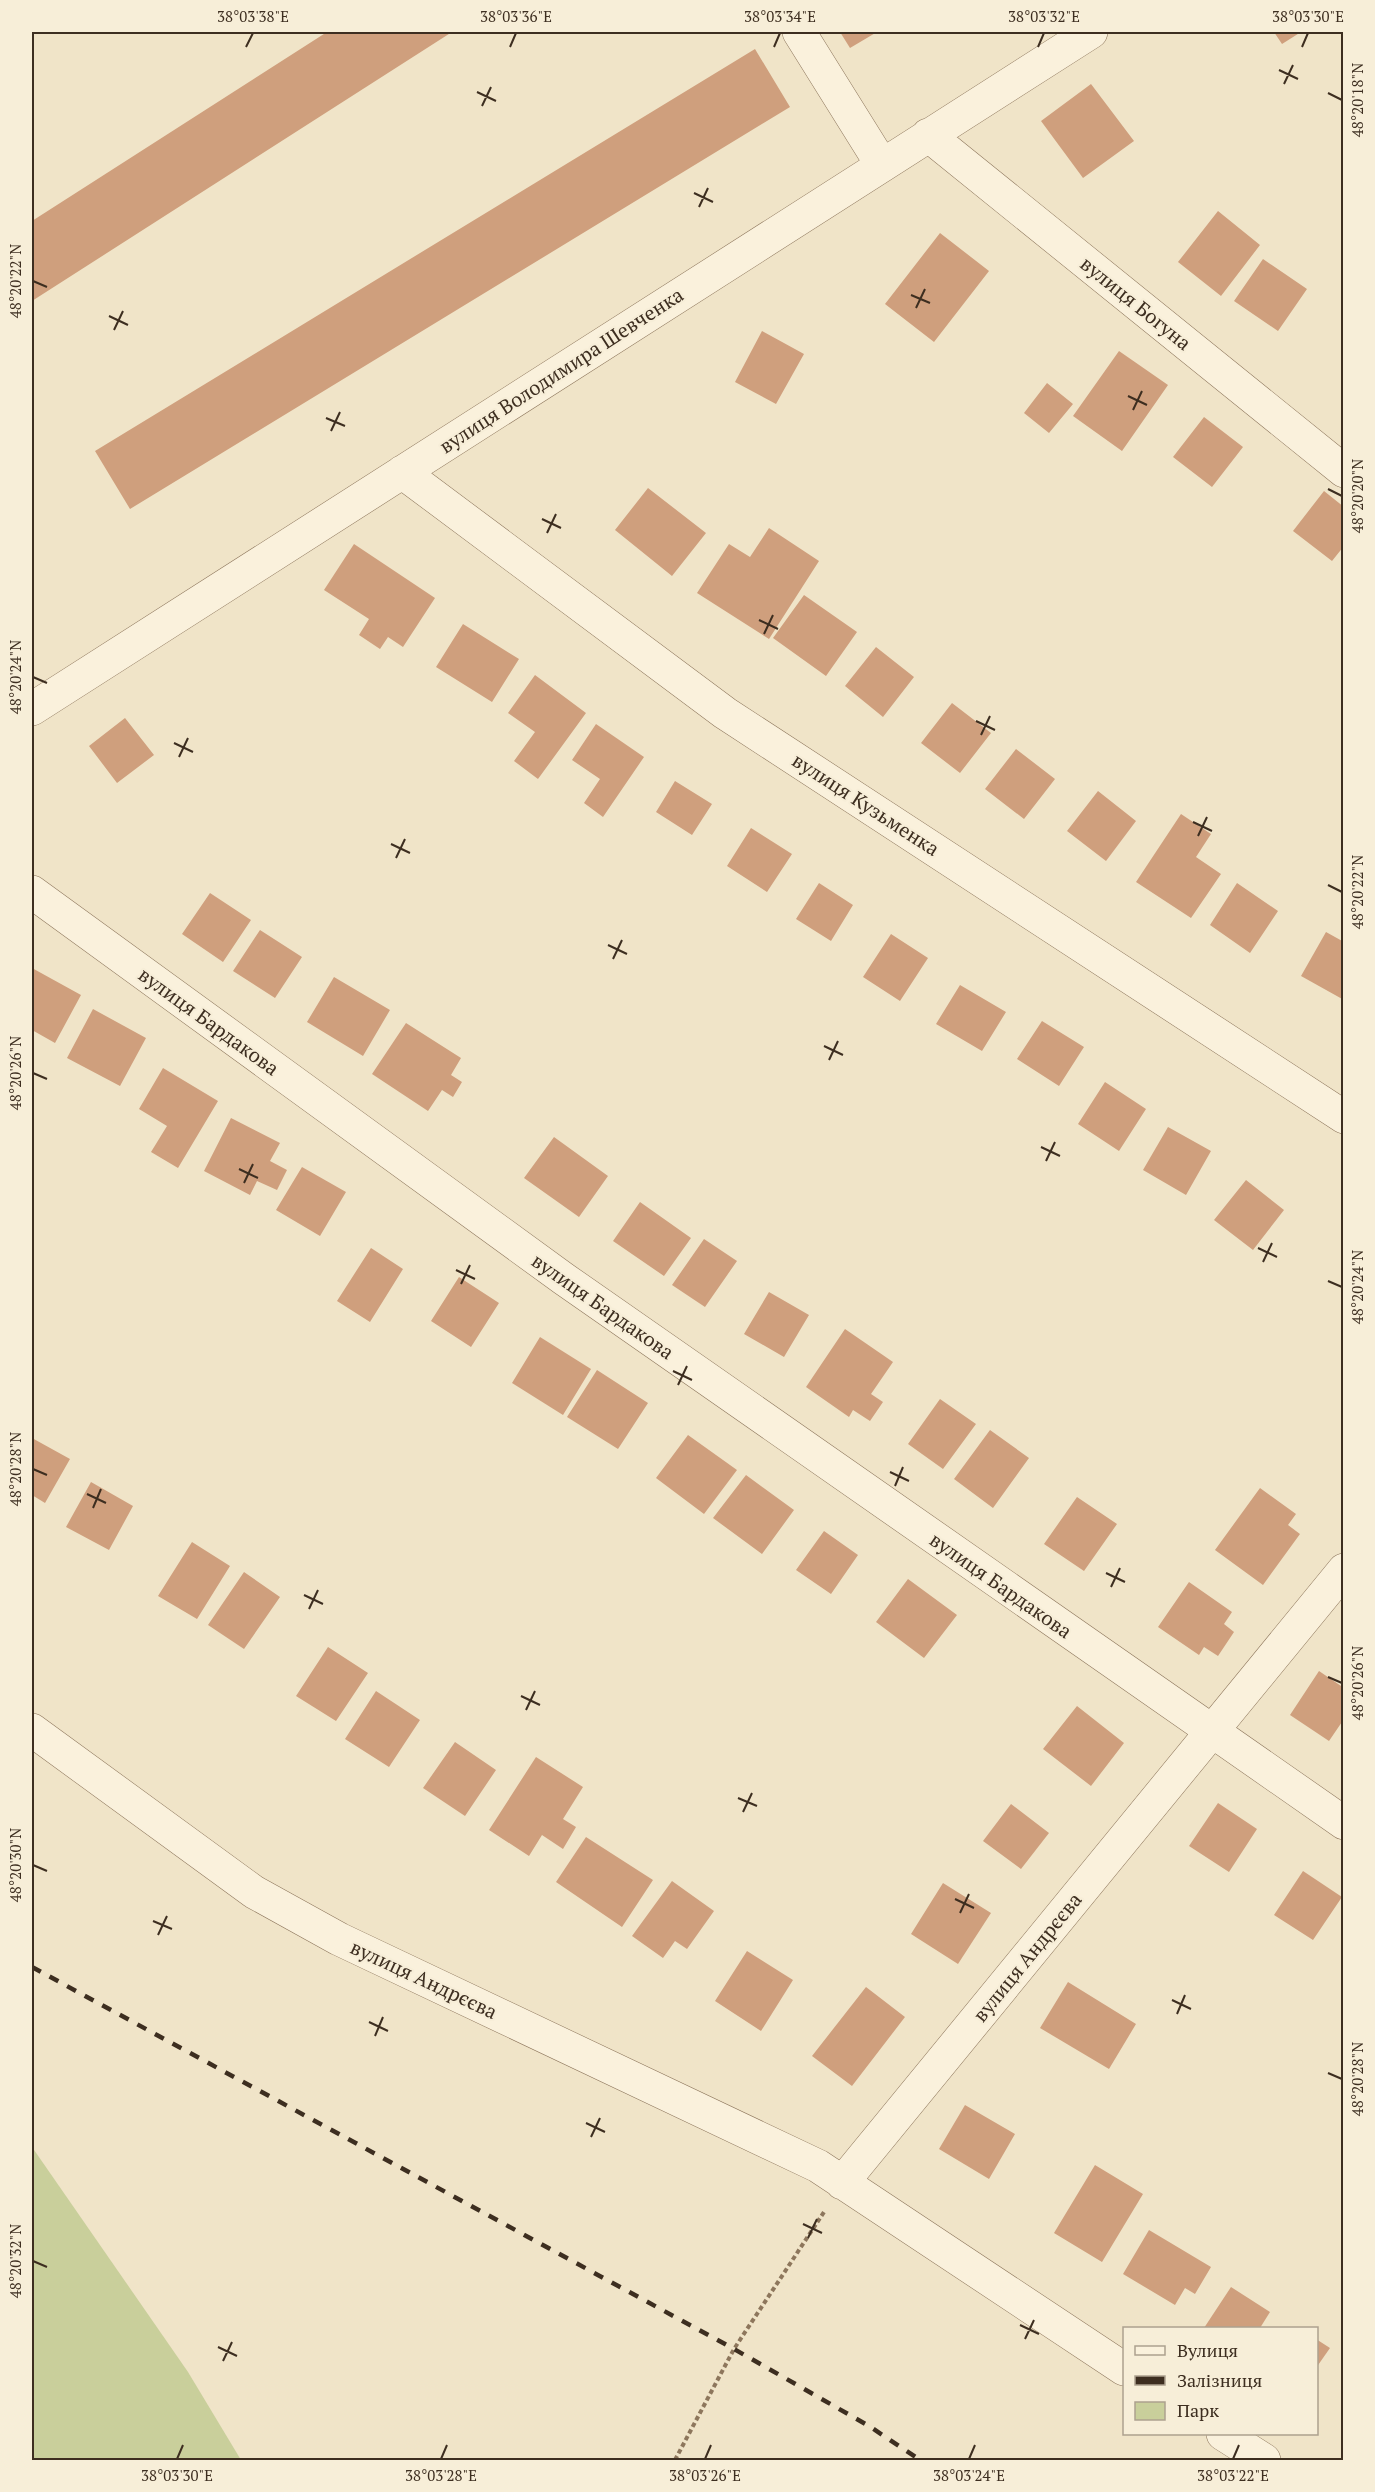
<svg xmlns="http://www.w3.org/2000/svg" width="1375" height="2492" font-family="'PT Serif',serif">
  <rect width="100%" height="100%" fill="#f0e4c8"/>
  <path fill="#c9cf9b" d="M 32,2147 L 188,2372 L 241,2460 L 32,2460 Z"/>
  <path fill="#cf9f7d" d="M 327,32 L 452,32 L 32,301 L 32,221 Z
    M 840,32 L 877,32 L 850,48 Z
    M 1274,32 L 1301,32 L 1282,44 Z
    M 755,49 L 790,107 L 130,509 L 95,451 Z
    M 1091,84 L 1134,141 L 1083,178 L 1041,121 Z
    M 1218,211 L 1260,245 L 1221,296 L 1178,262 Z
    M 940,233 L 989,271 L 934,342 L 885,304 Z
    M 1263,259 L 1307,289 L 1278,331 L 1234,301 Z
    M 762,331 L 804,354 L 776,404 L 735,382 Z
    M 1119,351 L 1168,385 L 1122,451 L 1073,416 Z
    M 1047,383 L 1073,404 L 1049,433 L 1024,413 Z
    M 1204,417 L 1243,447 L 1212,487 L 1173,457 Z
    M 648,488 L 706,533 L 672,576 L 615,530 Z
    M 1324,491 L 1344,507 L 1344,546 L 1332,561 L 1293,531 Z
    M 769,528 L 819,561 L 769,639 L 697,593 L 729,544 L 750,557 Z
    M 354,544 L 435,598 L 403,647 L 388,637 L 380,649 L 359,635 L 369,619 L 324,590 Z
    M 804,595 L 857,632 L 826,676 L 773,638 Z
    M 463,624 L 519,659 L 492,702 L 436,667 Z
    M 876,647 L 914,677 L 883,717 L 845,686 Z
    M 535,675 L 586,713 L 538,779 L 514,761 L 535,732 L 508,713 Z
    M 952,703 L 991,733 L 960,773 L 921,743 Z
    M 125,718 L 154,755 L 117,783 L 89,746 Z
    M 596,724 L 644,757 L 603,817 L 584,803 L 600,779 L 572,760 Z
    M 1016,749 L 1055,779 L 1024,819 L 985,789 Z
    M 675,781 L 712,804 L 692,835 L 656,812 Z
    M 1098,791 L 1136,821 L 1106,861 L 1067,831 Z
    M 1181,814 L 1211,834 L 1196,857 L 1221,874 L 1191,918 L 1136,882 Z
    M 751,828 L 792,854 L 767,892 L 727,866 Z
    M 819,883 L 853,905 L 831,941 L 796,919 Z
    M 1237,883 L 1278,911 L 1250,953 L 1210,925 Z
    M 210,893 L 251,920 L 223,962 L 182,934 Z
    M 260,930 L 302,957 L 275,998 L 233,971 Z
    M 1326,932 L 1344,942 L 1344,1000 L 1301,976 Z
    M 891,934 L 928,958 L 900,1001 L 863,977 Z
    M 32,968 L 81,995 L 55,1043 L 32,1030 Z
    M 334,977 L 390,1010 L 363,1056 L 307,1022 Z
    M 960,985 L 1006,1012 L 982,1051 L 936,1024 Z
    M 93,1009 L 146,1038 L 120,1086 L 67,1058 Z
    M 1042,1021 L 1084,1047 L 1059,1086 L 1017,1059 Z
    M 406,1023 L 461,1058 L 451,1075 L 462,1082 L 453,1097 L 442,1090 L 428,1111 L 372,1074 Z
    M 163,1068 L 218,1101 L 178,1168 L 151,1152 L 167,1126 L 139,1109 Z
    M 1105,1082 L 1146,1109 L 1119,1151 L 1078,1124 Z
    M 231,1118 L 280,1143 L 270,1161 L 287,1170 L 277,1190 L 257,1181 L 250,1195 L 204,1171 Z
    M 1168,1127 L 1211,1151 L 1186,1195 L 1143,1170 Z
    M 554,1137 L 608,1176 L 579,1217 L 524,1178 Z
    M 302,1167 L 346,1192 L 320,1236 L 276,1210 Z
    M 1246,1180 L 1284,1210 L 1253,1250 L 1214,1220 Z
    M 640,1202 L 691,1238 L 664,1276 L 613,1241 Z
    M 704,1239 L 737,1261 L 705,1307 L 672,1285 Z
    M 371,1248 L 403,1269 L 370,1322 L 337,1301 Z
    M 459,1277 L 499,1303 L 471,1347 L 431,1321 Z
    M 769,1292 L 809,1315 L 784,1357 L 744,1334 Z
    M 845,1329 L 893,1362 L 871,1394 L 883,1402 L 870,1421 L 853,1410 L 849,1417 L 806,1387 Z
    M 540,1337 L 591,1369 L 563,1415 L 512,1383 Z
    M 597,1370 L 648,1403 L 618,1449 L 567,1417 Z
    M 940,1399 L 976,1424 L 943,1469 L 908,1444 Z
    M 990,1430 L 1029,1458 L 993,1508 L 954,1479 Z
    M 688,1435 L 737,1470 L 704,1514 L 656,1478 Z
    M 32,1438 L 70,1459 L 45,1503 L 32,1495 Z
    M 746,1475 L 794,1510 L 762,1554 L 713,1518 Z
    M 91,1482 L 133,1506 L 109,1550 L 66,1527 Z
    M 1260,1488 L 1296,1514 L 1288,1525 L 1300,1534 L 1263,1585 L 1215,1550 Z
    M 1077,1497 L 1117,1524 L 1084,1571 L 1044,1544 Z
    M 824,1531 L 858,1555 L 831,1594 L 796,1570 Z
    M 192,1542 L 230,1566 L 197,1619 L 158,1596 Z
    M 244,1572 L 280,1597 L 244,1649 L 208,1625 Z
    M 908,1579 L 957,1615 L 924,1658 L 876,1622 Z
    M 1189,1582 L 1232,1612 L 1224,1624 L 1234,1632 L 1218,1656 L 1204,1647 L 1199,1655 L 1158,1627 Z
    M 328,1647 L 368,1673 L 336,1721 L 296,1696 Z
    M 1319,1671 L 1344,1688 L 1344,1719 L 1329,1741 L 1290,1715 Z
    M 376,1691 L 420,1720 L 389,1767 L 345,1739 Z
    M 1077,1706 L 1124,1743 L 1091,1786 L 1043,1749 Z
    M 455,1742 L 496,1770 L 465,1816 L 423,1788 Z
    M 536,1757 L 583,1787 L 563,1819 L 576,1827 L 563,1849 L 542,1835 L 529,1856 L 489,1830 Z
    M 1218,1803 L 1257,1829 L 1229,1872 L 1189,1846 Z
    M 1011,1804 L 1049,1833 L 1021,1869 L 983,1841 Z
    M 586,1837 L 653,1880 L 622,1927 L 556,1882 Z
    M 1303,1871 L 1342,1897 L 1313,1940 L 1274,1915 Z
    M 672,1881 L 714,1911 L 687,1949 L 675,1941 L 663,1958 L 632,1936 Z
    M 943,1883 L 991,1913 L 958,1964 L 911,1934 Z
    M 747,1951 L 793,1980 L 761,2031 L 715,2001 Z
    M 1068,1982 L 1136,2024 L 1109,2069 L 1040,2028 Z
    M 866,1987 L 905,2017 L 852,2086 L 812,2056 Z
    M 965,2105 L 1015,2134 L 989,2179 L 939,2149 Z
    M 1095,2165 L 1143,2194 L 1102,2262 L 1054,2233 Z
    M 1149,2230 L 1211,2267 L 1195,2294 L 1185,2288 L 1175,2305 L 1123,2274 Z
    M 1231,2287 L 1270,2312 L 1260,2328 L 1204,2328 Z
    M 1316,2339 L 1330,2348 L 1316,2368 Z"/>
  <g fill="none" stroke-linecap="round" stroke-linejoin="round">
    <defs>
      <path id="minor" d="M 799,32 L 882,165
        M 928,135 L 1344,471
        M 402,472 L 725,713 L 1344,1117
        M 32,709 L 1091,32
        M 32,892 L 564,1279 L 1344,1823
        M 32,1730 L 254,1892 L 339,1939 L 818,2166 L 1124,2369
        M 842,2183 L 1344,1570
        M 1223,2434 L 1264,2460"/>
    </defs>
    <use href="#minor" stroke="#8d765c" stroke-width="34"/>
    <path stroke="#8d765c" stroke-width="4" stroke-dasharray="4.5 3" stroke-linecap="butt" d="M 675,2460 L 734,2349 L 824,2212"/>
    <use href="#minor" stroke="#faf1dc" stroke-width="33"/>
    <path stroke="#3d2e20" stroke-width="4.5" stroke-dasharray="10 10" stroke-linecap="butt" d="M 32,1967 L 734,2349 L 869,2426 L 920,2460"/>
  </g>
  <path fill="none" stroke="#3d2e20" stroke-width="2" d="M 246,47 L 253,33M 510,47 L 516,33M 774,47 L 780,33M 1038,47 L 1044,33M 1302,47 L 1308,33M 1279,70 L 1298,79M 1284,84 L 1293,65M 477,92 L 496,101M 1328,93 L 1342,100M 482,106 L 491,87M 694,193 L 713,202M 699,207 L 708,188M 33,281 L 47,287M 911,295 L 930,303M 916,308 L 925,289M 109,316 L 128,325M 114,330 L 123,311M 1128,396 L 1147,405M 1133,410 L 1142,391M 326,418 L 345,426M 331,431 L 340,412M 1328,489 L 1342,496M 542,519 L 561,528M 547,533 L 556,514M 759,620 L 778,629M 764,634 L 773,615M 33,677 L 47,683M 976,721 L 995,730M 981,735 L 990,716M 174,743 L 193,752M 179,757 L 188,738M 1193,822 L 1212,831M 1198,836 L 1207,817M 391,844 L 410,853M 396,858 L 405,839M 1328,885 L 1342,892M 608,945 L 627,954M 613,959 L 622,940M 824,1046 L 843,1055M 829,1060 L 838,1041M 33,1073 L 47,1079M 1041,1147 L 1060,1156M 1046,1161 L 1055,1142M 239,1169 L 258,1178M 244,1183 L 253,1164M 1258,1248 L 1277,1257M 1263,1262 L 1272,1243M 456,1270 L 475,1279M 1328,1281 L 1342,1287M 461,1284 L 470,1265M 673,1371 L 692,1380M 678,1385 L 687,1366M 33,1469 L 47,1475M 890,1472 L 909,1481M 895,1486 L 903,1467M 87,1494 L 106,1503M 93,1508 L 101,1489M 1106,1573 L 1125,1582M 1111,1587 L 1120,1568M 304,1595 L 323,1604M 309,1609 L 318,1590M 1328,1677 L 1342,1683M 521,1696 L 540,1705M 526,1710 L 535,1691M 738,1798 L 757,1806M 743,1812 L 752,1793M 33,1865 L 47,1871M 955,1899 L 974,1908M 960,1913 L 969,1894M 153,1921 L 172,1929M 158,1935 L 167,1916M 1172,2000 L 1191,2009M 1177,2014 L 1185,1995M 369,2022 L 388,2031M 375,2036 L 383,2017M 1328,2073 L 1342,2079M 586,2123 L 605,2132M 591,2137 L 600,2118M 803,2224 L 822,2233M 808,2238 L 817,2219M 33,2261 L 47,2267M 1020,2325 L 1039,2334M 1025,2339 L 1034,2320M 218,2347 L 237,2356M 223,2361 L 232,2342M 177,2459 L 183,2445M 441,2459 L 447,2445M 705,2459 L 711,2445M 969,2459 L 975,2445M 1233,2459 L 1239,2445"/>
  <g text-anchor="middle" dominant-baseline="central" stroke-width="4.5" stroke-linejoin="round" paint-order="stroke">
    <g font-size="20" fill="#3d2e20" stroke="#f7eed8">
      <text transform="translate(1136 303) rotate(39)">вулиця Богуна</text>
      <text transform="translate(561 370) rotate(-33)">вулиця Володимира Шевченка</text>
      <text transform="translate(866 804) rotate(33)">вулиця Кузьменка</text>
      <text transform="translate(209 1021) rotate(36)">вулиця Бардакова</text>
      <text transform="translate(603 1306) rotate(35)">вулиця Бардакова</text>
      <text transform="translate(1001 1585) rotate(35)">вулиця Бардакова</text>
      <text transform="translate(1027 1957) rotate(-51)">вулиця Андрєєва</text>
      <text transform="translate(424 1979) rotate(25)">вулиця Андрєєва</text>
    </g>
  </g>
  <rect width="1375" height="2492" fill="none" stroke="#f7eed8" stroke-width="66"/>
  <rect x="1123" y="2327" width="195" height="108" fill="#f7eed8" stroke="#ada18e" stroke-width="1.5"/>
  <rect x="1135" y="2346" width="30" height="9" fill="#faf1dc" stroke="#ada18e" stroke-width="1.5"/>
  <text x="1177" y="2357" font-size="18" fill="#3d2e20">Вулиця</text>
  <rect x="1135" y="2376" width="30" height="9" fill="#3d2e20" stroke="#ada18e" stroke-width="1.5"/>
  <text x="1177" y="2387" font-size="18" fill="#3d2e20">Залізниця</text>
  <rect x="1135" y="2402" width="30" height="18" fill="#c9cf9b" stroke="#ada18e" stroke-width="1.5"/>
  <text x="1177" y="2417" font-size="18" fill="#3d2e20">Парк</text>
  <rect x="33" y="33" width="1309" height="2426" fill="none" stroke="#3d2e20" stroke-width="2"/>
  <g font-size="15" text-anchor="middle" fill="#3d2e20">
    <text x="253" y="22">38°03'38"E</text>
    <text x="516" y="22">38°03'36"E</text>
    <text x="780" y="22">38°03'34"E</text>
    <text x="1044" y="22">38°03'32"E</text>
    <text x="1308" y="22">38°03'30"E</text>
    <text transform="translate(1358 100) rotate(-90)" y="5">48°20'18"N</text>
    <text transform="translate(16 281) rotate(-90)" y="5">48°20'22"N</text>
    <text transform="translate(1358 496) rotate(-90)" y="5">48°20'20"N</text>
    <text transform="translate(16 677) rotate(-90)" y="5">48°20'24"N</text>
    <text transform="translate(1358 892) rotate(-90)" y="5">48°20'22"N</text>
    <text transform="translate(16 1073) rotate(-90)" y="5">48°20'26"N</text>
    <text transform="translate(1358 1287) rotate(-90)" y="5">48°20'24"N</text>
    <text transform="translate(16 1469) rotate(-90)" y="5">48°20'28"N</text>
    <text transform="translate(1358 1683) rotate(-90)" y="5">48°20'26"N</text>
    <text transform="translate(16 1865) rotate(-90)" y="5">48°20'30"N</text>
    <text transform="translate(1358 2079) rotate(-90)" y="5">48°20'28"N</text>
    <text transform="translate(16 2261) rotate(-90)" y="5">48°20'32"N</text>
    <text x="177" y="2481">38°03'30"E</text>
    <text x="441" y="2481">38°03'28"E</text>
    <text x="705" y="2481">38°03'26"E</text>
    <text x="969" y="2481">38°03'24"E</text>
    <text x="1233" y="2481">38°03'22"E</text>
  </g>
</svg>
